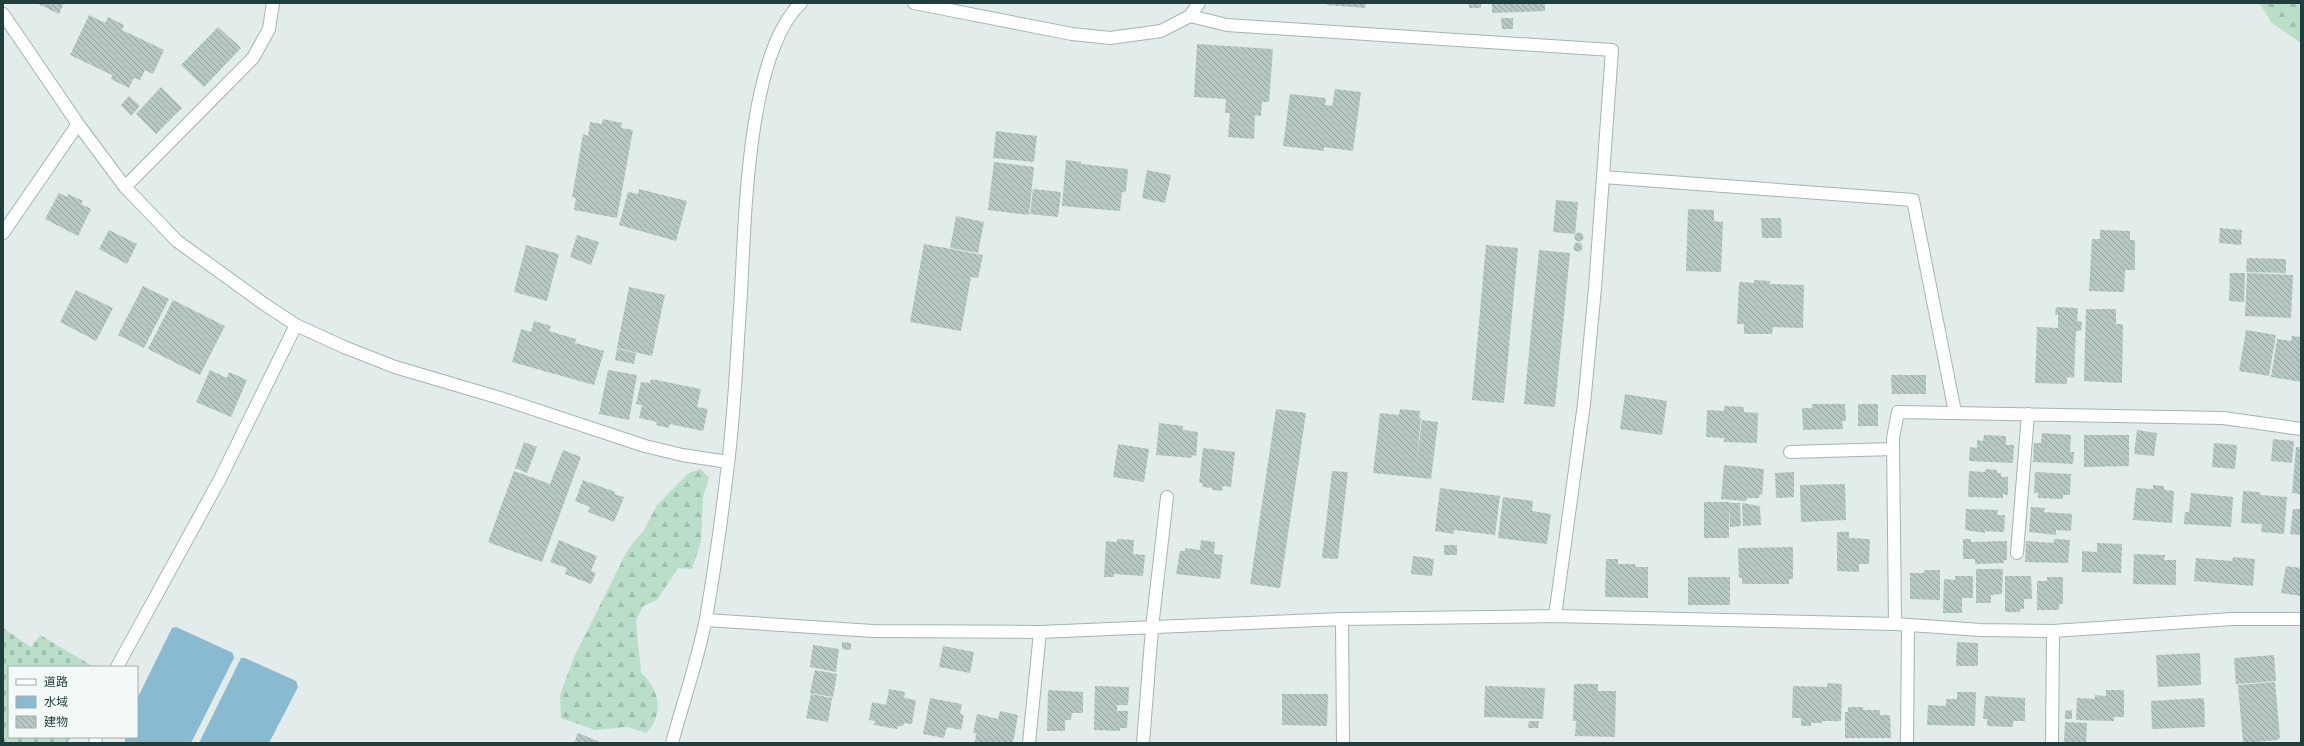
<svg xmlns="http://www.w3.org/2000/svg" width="2304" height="746" font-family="Karla,'Noto Sans JP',sans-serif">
  <defs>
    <pattern id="forest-firs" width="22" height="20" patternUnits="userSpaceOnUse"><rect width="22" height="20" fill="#bbdecb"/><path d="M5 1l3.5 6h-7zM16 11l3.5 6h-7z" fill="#a0c0af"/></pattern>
    <pattern id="cemetery-stones" width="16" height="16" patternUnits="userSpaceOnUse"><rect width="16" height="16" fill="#bbdecb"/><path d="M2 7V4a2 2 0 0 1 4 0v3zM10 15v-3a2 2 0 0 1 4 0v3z" fill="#a0c0af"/></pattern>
    <pattern id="building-back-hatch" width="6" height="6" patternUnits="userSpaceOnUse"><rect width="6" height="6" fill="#b7c7c3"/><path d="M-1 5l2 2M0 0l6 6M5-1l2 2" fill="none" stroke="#94a3a0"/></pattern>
  </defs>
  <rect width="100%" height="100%" fill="#e2ecea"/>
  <path fill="url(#forest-firs)" d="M 2259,3 L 2301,3 L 2301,43 L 2272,23 Z
    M 701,469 L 709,478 L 703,497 L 701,542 L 692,569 L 678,568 L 657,600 L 643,606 L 636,621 L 641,673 C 660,688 664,716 646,733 L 628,727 L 595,730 L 561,718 L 560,695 L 574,657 L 628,549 L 644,530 L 657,505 L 689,473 Z"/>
  <path fill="url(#cemetery-stones)" d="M 3,628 L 31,647 L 40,635 L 94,667 L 9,667 L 9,737 L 71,737 L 67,743 L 3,743 Z"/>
  <path fill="#8ab9d2" d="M 176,627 L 233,653 L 234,658 L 191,743 L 125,743 L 125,737 L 137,737 L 137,699 L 172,628 Z
    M 241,658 L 245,658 L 296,681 L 298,687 L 269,743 L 199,743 Z"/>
  <path fill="url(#building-back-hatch)" d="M 36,3 L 64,3 L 59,14 Z
    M 1327,3 L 1366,3 L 1365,8 L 1327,5 Z
    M 1469,3 L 1481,3 L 1481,8 L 1469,8 Z
    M 1492,3 L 1545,3 L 1545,11 L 1492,13 Z
    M 89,15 L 105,23 L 108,17 L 124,25 L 122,30 L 164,50 L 153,74 L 145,70 L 140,80 L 134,78 L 129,88 L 111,79 L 112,75 L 70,55 Z
    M 1501,18 L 1513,18 L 1513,29 L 1502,29 Z
    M 218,27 L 241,48 L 204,87 L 181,65 Z
    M 1197,44 L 1273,49 L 1269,102 L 1262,102 L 1261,116 L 1255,115 L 1254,139 L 1228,137 L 1230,113 L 1225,113 L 1226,99 L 1194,97 Z
    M 161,87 L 182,108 L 156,134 L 136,114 Z
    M 1335,89 L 1361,92 L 1353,151 L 1324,147 L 1324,151 L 1283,146 L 1290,94 L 1326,98 L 1325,105 L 1332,106 Z
    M 129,96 L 140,106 L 131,116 L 121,105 Z
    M 603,119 L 622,123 L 621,128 L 633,130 L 617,218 L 574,210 L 576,198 L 572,197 L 583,134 L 588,136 L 590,122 L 602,124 Z
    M 996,131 L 1037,136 L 1034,162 L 993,158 Z
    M 1066,160 L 1081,162 L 1081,164 L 1128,169 L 1126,192 L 1122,192 L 1120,211 L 1062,206 Z
    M 994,162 L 1034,167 L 1029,215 L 988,210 Z
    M 1147,170 L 1171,175 L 1165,203 L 1142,198 Z
    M 639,189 L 687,201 L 676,241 L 619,225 L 628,192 L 638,194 Z
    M 1033,189 L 1061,192 L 1058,217 L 1030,214 Z
    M 59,193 L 67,197 L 68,194 L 83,201 L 81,204 L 91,209 L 78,236 L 45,219 Z
    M 1556,200 L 1578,202 L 1575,234 L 1553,232 Z
    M 1688,209 L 1714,210 L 1714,221 L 1723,222 L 1721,272 L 1686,271 Z
    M 956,216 L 984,222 L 978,253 L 950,248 Z
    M 1761,218 L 1781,218 L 1782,238 L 1762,238 Z
    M 2220,228 L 2242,230 L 2241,245 L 2219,243 Z
    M 109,230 L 137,244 L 127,264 L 99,249 Z
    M 2100,230 L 2130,231 L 2130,240 L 2135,240 L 2135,270 L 2125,270 L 2124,292 L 2089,291 L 2092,239 L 2100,239 Z
    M1574.5 237a4.5 4.5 0 1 1 9 0a4.5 4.5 0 1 1-9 0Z
    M 577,235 L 599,242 L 591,265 L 570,257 Z
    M1573.5 247a4.5 4.5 0 1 1 9 0a4.5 4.5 0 1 1-9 0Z
    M 924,244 L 983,255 L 978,278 L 971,277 L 961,331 L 910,322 Z
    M 526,245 L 559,254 L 547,301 L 514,292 Z
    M 1486,245 L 1518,248 L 1504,403 L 1472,400 Z
    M 1539,250 L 1570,253 L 1555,407 L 1524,404 Z
    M 2247,258 L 2286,259 L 2286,273 L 2246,272 Z
    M 2230,273 L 2245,273 L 2244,302 L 2229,301 Z
    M 2247,273 L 2293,275 L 2291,318 L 2245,316 Z
    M 1754,280 L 1770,281 L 1770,284 L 1804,285 L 1803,328 L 1773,327 L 1772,334 L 1744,334 L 1744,324 L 1737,324 L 1739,282 L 1754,283 Z
    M 143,286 L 169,299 L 144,348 L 118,335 Z
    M 629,287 L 665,295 L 652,356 L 617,348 Z
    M 76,290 L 113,308 L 96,341 L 60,322 Z
    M 173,300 L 225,326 L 200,375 L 148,349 Z
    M 2056,307 L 2078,308 L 2077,321 L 2082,322 L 2081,331 L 2076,331 L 2074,378 L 2067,377 L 2067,384 L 2035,383 L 2037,327 L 2058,328 L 2058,315 L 2055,315 Z
    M 2086,309 L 2116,309 L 2116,324 L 2123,324 L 2122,383 L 2084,381 Z
    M 534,321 L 551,326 L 549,331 L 576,339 L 575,343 L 604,351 L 594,385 L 512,362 L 521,329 L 531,332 Z
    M 2246,330 L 2276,335 L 2269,376 L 2239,371 Z
    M 2292,336 L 2301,337 L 2301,382 L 2271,377 L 2277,339 L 2291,341 Z
    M 617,349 L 636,353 L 634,364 L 615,360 Z
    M 210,370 L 227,378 L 229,372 L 247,380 L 231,417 L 196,402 Z
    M 608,370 L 637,375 L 629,420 L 599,414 Z
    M 1891,375 L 1926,375 L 1926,394 L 1892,394 Z
    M 651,379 L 701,389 L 697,407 L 708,409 L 703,431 L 670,424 L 669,428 L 656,425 L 657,422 L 639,418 L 642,405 L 636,404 L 641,382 L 650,383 Z
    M 1625,394 L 1667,401 L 1662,435 L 1620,429 Z
    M 1812,404 L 1845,404 L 1846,421 L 1842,421 L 1843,429 L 1803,430 L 1802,408 L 1812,408 Z
    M 1858,404 L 1878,404 L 1878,426 L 1858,426 Z
    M 1724,406 L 1744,407 L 1744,412 L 1758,413 L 1757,443 L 1724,442 L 1724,438 L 1706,437 L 1707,410 L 1724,411 Z
    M 1276,409 L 1306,413 L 1280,588 L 1250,584 Z
    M 1400,409 L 1420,411 L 1419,418 L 1421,418 L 1416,467 L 1422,420 L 1438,422 L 1431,479 L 1373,473 L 1380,413 L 1399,415 Z
    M 1159,423 L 1183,426 L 1183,430 L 1198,432 L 1196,456 L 1192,455 L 1192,458 L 1156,455 Z
    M 2137,430 L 2157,433 L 2154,456 L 2134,454 Z
    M 2042,433 L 2071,435 L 2070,452 L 2074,452 L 2073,464 L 2033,462 L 2034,443 L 2041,443 Z
    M 1984,435 L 2006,436 L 2006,445 L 2014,445 L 2013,463 L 1969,461 L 1970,447 L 1977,448 L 1977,440 L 1983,441 Z
    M 2084,435 L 2129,435 L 2129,466 L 2084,467 Z
    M 2273,439 L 2294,441 L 2292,463 L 2271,461 Z
    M 524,442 L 537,447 L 527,473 L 515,468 Z
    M 2214,443 L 2237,445 L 2235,469 L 2212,467 Z
    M 1118,444 L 1149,449 L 1144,482 L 1113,477 Z
    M 2296,447 L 2301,447 L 2301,494 L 2292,493 Z
    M 1203,448 L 1235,452 L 1231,487 L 1223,486 L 1222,491 L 1212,490 L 1212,488 L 1202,487 L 1203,483 L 1199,483 Z
    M 563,450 L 581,457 L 542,562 L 488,542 L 514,471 L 550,484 Z
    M 1724,465 L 1764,469 L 1762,495 L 1760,494 L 1759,498 L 1747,498 L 1746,501 L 1721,499 Z
    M 1986,469 L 1997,470 L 1997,473 L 2001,473 L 2001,477 L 2008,477 L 2008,495 L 2003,494 L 2003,498 L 1968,497 L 1969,471 L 1985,472 Z
    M 1332,471 L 1348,472 L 1338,559 L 1322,558 Z
    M 1794,472 L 1794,497 L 1776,498 L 1775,473 Z
    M 2035,472 L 2071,474 L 2070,495 L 2063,495 L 2063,499 L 2038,498 L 2038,493 L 2034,493 Z
    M 583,480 L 615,492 L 614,494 L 624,497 L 614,522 L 588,512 L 590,507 L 575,501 Z
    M 1845,484 L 1846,520 L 1801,522 L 1800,485 Z
    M 2153,485 L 2164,486 L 2164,490 L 2174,491 L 2172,523 L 2133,520 L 2136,488 L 2153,489 Z
    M 1440,488 L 1500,496 L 1495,535 L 1454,530 L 1454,534 L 1435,531 Z
    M 2243,491 L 2260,492 L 2260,495 L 2287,497 L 2284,534 L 2261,532 L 2262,524 L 2241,523 Z
    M 2191,493 L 2233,497 L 2231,527 L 2184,524 L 2185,512 L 2189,512 Z
    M 1503,497 L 1533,501 L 1532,511 L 1551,514 L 1547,544 L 1498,538 Z
    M 1704,502 L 1729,502 L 1729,538 L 1704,538 Z
    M 1729,503 L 1740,503 L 1741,526 L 1730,527 Z
    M 1742,503 L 1760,506 L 1761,525 L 1743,526 Z
    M 2031,507 L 2045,508 L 2044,512 L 2072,514 L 2071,531 L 2056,530 L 2056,535 L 2029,532 Z
    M 1966,509 L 1998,510 L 1997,515 L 2005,515 L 2004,532 L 1985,531 L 1985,533 L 1965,530 Z
    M 2293,509 L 2301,509 L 2301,535 L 2290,534 Z
    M 1837,532 L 1849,532 L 1849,538 L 1870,539 L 1869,564 L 1859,564 L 1859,572 L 1837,571 Z
    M 1117,539 L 1134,540 L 1133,554 L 1145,555 L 1143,576 L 1114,574 L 1114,577 L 1104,577 L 1106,541 L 1117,542 Z
    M 1963,539 L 1971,539 L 1971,542 L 2007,541 L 2007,560 L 2004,560 L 2004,563 L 1975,564 L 1975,559 L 1963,559 Z
    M 2054,539 L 2070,540 L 2068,563 L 2025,562 L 2026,541 L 2054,543 Z
    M 559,540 L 597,556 L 591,571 L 596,573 L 591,584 L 565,574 L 567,568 L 550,562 Z
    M 1201,540 L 1215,542 L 1214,554 L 1223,555 L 1220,579 L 1176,574 L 1180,551 L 1185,551 L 1185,548 L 1200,550 Z
    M 2097,543 L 2122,544 L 2121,573 L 2082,572 L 2082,551 L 2097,552 Z
    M 1444,545 L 1457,545 L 1457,555 L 1444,555 Z
    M 1793,547 L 1793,579 L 1789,579 L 1789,584 L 1742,584 L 1742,578 L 1739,578 L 1738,548 Z
    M 2134,554 L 2165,555 L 2164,560 L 2176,560 L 2176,585 L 2133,584 Z
    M 1413,556 L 1434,559 L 1432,576 L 1411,574 Z
    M 2233,557 L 2255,559 L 2253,586 L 2194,581 L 2196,558 L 2232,561 Z
    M 1606,559 L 1618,559 L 1618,564 L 1635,564 L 1635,567 L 1648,567 L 1648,598 L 1605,597 Z
    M 2286,566 L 2301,568 L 2301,596 L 2281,593 Z
    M 1976,569 L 2003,569 L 2002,594 L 1991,595 L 1991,603 L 1976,603 Z
    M 1924,570 L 1940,570 L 1940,600 L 1910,599 L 1910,573 L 1924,573 Z
    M 1955,576 L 1973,576 L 1973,598 L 1962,598 L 1962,613 L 1943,613 L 1944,579 L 1955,580 Z
    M 2005,576 L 2031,576 L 2032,599 L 2024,599 L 2024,609 L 2020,609 L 2020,612 L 2005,612 Z
    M 1688,577 L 1730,577 L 1730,605 L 1688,605 Z
    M 2047,577 L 2063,577 L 2063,604 L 2059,604 L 2059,610 L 2037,610 L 2037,581 L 2047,581 Z
    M 842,642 L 851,643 L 851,650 L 842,649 Z
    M 1957,642 L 1978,643 L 1978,666 L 1956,666 Z
    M 813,645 L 839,649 L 836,672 L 810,667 Z
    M 943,646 L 974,652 L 970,673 L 939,667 Z
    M 2200,653 L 2201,685 L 2158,687 L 2156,655 Z
    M 2274,655 L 2276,681 L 2236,684 L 2234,658 Z
    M 815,670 L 837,674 L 833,697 L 810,693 Z
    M 2275,682 L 2280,737 L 2278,740 L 2243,743 L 2238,685 Z
    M 1827,683 L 1842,684 L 1841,721 L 1822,721 L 1822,723 L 1811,723 L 1811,726 L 1801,726 L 1801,718 L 1792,718 L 1793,686 L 1827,687 Z
    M 1574,684 L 1598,684 L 1598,691 L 1616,691 L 1615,737 L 1575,736 L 1576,721 L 1573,721 Z
    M 1095,686 L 1129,687 L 1128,705 L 1117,705 L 1117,711 L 1128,711 L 1127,728 L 1120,728 L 1120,731 L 1094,730 Z
    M 1485,686 L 1545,688 L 1543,719 L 1484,717 Z
    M 889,689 L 905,692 L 904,698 L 916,700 L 912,724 L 904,723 L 903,726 L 898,726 L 897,729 L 874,725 L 875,721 L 869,720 L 872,702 L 886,705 Z
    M 1048,690 L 1083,692 L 1083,713 L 1072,713 L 1071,720 L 1065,720 L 1065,731 L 1047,731 Z
    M 2106,690 L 2124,690 L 2124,717 L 2114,717 L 2114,721 L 2076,720 L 2077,698 L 2095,699 L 2095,695 L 2106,696 Z
    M 1957,692 L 1976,692 L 1975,726 L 1927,725 L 1928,705 L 1946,706 L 1946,699 L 1957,699 Z
    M 811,694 L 832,698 L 828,722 L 806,718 Z
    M 1282,694 L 1328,694 L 1327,726 L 1282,725 Z
    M 1985,696 L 2025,698 L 2025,721 L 2013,721 L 2013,727 L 1987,726 L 1987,719 L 1983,719 Z
    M 930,698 L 962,704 L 960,714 L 964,715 L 961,730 L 947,727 L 944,738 L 923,734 Z
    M 2204,698 L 2205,727 L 2152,729 L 2151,701 Z
    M 1848,707 L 1863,707 L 1863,710 L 1880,710 L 1880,715 L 1890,715 L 1891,738 L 1845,738 L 1845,712 L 1848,712 Z
    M 2072,710 L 2072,719 L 2065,719 L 2065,711 Z
    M 1000,711 L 1018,715 L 1013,743 L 975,743 L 976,733 L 973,733 L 977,714 L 998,719 Z
    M 1529,721 L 1539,721 L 1538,728 L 1528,728 Z
    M 2065,722 L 2087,723 L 2086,743 L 2064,743 Z
    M 578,733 L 602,743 L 574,743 Z"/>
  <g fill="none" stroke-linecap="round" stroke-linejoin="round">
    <defs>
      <path id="minor" d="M 914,3 L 1072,34 L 1110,38 L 1161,31 L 1190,16 L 1199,3
        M 3,14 L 78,124 L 125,187 L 177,241 L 264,304 L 296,325 L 344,347 L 395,367 L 500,398 L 645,446 L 682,455 L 728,462
        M 1190,16 L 1227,25 L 1612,50 L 1595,288 L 1584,404 L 1555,616
        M 1603,177 L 1913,200 L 1955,412
        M 125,187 L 253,58 L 269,29 L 273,3
        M 3,233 L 78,124
        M 1790,452 L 1893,449
        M 2017,553 L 2028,414
        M 1342,619 L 1343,743
        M 706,620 L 873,631 L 1040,632 L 1342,619 L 1555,616 L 1895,624 L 1981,630 L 2053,631 L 2232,619 L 2301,619
        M 1895,624 L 1893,438 L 1898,412 L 2223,418 L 2301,429
        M 117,667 L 220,479 L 296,325
        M 95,743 L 96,737
        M 672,743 C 683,702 698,660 706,618 C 715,567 722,515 728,464 C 735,407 737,349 741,293 C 745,220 747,54 801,3
        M 1029,743 L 1040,632
        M 1143,743 L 1152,628 L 1167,497
        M 1907,743 L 1908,625
        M 2052,743 L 2053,631"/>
    </defs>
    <use href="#minor" stroke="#a5b4b2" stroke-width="14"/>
    <use href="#minor" stroke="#fff" stroke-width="12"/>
  </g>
  <rect width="2304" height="746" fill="none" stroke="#223e3c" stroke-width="8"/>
  <rect x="8" y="666" width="130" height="72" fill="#f3f9f7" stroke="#9faeac"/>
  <rect x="16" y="679" width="20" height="6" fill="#ffffff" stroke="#9faeac"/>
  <text x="44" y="686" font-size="12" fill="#223e3c">道路</text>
  <rect x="16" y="696" width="20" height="12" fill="#8ab9d2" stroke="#9faeac"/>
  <text x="44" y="706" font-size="12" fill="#223e3c">水域</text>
  <rect x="16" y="716" width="20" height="12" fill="url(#building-back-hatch)" stroke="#9faeac"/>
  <text x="44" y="726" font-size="12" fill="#223e3c">建物</text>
</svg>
